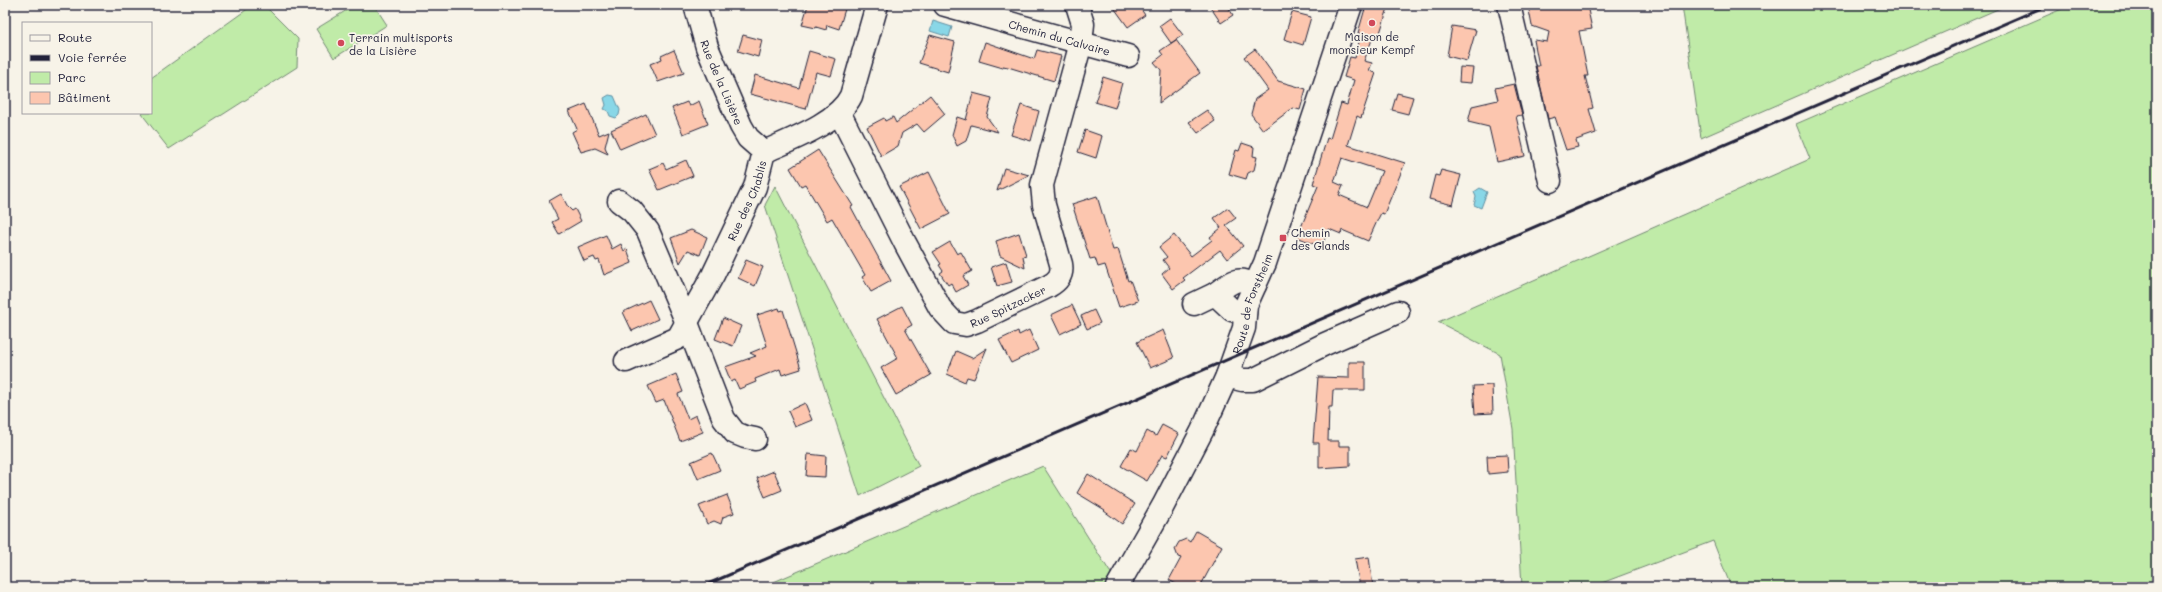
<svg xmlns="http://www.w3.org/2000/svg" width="2162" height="592" font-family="Mali,sans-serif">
  <rect width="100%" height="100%" fill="#f7f3e8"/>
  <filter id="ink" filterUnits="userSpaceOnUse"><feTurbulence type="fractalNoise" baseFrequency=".025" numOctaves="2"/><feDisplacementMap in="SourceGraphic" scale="8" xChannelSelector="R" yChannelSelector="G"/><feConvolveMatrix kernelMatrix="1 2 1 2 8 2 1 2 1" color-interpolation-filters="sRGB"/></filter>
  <g filter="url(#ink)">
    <path fill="#c0eba8" stroke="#718672" d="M 253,5 L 264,5 L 298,39 L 297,67 L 169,149 L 141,113 L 151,113 L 151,78 Z
      M 355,5 L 374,5 L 387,25 L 334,58 L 316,29 Z
      M 1682,5 L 2007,5 L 1701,138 Z
      M 2071,5 L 2157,5 L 2157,587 L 1731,587 L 1713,541 L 1591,587 L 1522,587 L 1513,429 L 1500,354 L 1438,322 L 1810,159 L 1796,124 Z
      M 775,186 L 919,466 L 860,496 L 765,205 Z
      M 1043,466 L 1110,572 L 1136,587 L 762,587 Z"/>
    <path fill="#89d7e7" stroke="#608fa2" d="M 933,21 L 952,27 L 949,37 L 930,31 Z
      M 609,95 L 614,96 L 620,110 L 619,115 L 616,118 L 610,116 L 608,111 L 604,109 L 606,105 L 604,98 Z
      M 1480,188 L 1487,192 L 1481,208 L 1474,205 L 1476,197 L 1474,192 Z"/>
    <path fill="#fcc6af" stroke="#22223b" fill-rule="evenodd" d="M 808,5 L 833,5 L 845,9 L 839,29 L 827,25 L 826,30 L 816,27 L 816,28 L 802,25 Z
      M 1112,5 L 1138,5 L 1145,15 L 1128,27 Z
      M 1209,5 L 1227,5 L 1233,15 L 1221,23 Z
      M 1366,5 L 1389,5 L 1378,39 L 1373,37 L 1364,61 L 1372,63 L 1369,71 L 1376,73 L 1361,118 L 1357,116 L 1348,145 L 1405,163 L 1384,214 L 1381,213 L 1378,219 L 1368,241 L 1342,230 L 1341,234 L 1329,229 L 1322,245 L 1314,244 L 1297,237 L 1318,186 L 1313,184 L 1327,138 L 1330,139 L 1341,103 L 1347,105 L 1354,80 L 1344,77 L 1350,57 L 1355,58 L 1361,34 L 1358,33 ZM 1342,158 L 1382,171 L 1367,207 L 1339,195 L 1343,186 L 1334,182 Z
      M 1528,5 L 1587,5 L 1592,29 L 1579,31 L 1588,76 L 1585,76 L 1593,108 L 1589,109 L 1596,133 L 1576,140 L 1578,147 L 1566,150 L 1555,117 L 1548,119 L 1536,66 L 1539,66 L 1534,40 L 1547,42 L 1549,32 L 1532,26 Z
      M 1292,12 L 1311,17 L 1303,45 L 1284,39 Z
      M 1170,18 L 1183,35 L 1171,43 L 1159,26 Z
      M 1452,26 L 1476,30 L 1467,61 L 1447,56 Z
      M 743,35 L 762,40 L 758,57 L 738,51 Z
      M 930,35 L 955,42 L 948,72 L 919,63 Z
      M 1176,40 L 1200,73 L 1159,103 L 1161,70 L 1154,62 L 1163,55 L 1160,51 Z
      M 985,42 L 1034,59 L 1037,50 L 1061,56 L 1054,81 L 1008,67 L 1003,66 L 1003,68 L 979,61 Z
      M 1255,49 L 1278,81 L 1306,89 L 1300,110 L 1293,108 L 1263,130 L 1251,114 L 1255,99 L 1268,90 L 1244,57 Z
      M 674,50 L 684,73 L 658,82 L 650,64 L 662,59 L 661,56 Z
      M 809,51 L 836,59 L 831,76 L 816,72 L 806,109 L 750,94 L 755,75 L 799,88 Z
      M 1460,67 L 1473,68 L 1471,83 L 1459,82 Z
      M 1103,77 L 1122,83 L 1115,108 L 1095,102 Z
      M 1514,84 L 1522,115 L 1516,116 L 1525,156 L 1497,162 L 1489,127 L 1468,122 L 1472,106 L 1498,100 L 1495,88 Z
      M 973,93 L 992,98 L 987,117 L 998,132 L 971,125 L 966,141 L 957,146 L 952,135 L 957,117 L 966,120 Z
      M 1397,93 L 1413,97 L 1408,114 L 1392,110 Z
      M 930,95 L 945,114 L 924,132 L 917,124 L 902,133 L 898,146 L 881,156 L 867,127 L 884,118 L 885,121 L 893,117 L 896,123 Z
      M 699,101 L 708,124 L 683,134 L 672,108 L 687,102 L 689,106 Z
      M 586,104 L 599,135 L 609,131 L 605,147 L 608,154 L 595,148 L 581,152 L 572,132 L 577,129 L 569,111 Z
      M 1021,105 L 1039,111 L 1031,141 L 1011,135 Z
      M 1207,110 L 1215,121 L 1198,133 L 1189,122 Z
      M 646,114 L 655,134 L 620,149 L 611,130 Z
      M 1085,130 L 1102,136 L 1096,158 L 1078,152 Z
      M 1242,143 L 1254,147 L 1253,156 L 1257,157 L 1254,170 L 1248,173 L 1246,179 L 1229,174 L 1236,150 L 1239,151 Z
      M 818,150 L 853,206 L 851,207 L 891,281 L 871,292 L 862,277 L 865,275 L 832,218 L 827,221 L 805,184 L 801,186 L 790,168 Z
      M 686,160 L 693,176 L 659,190 L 649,169 L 663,163 L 666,169 Z
      M 1004,168 L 1029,175 L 997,191 Z
      M 1441,170 L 1461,175 L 1453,205 L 1429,199 L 1435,175 L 1439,176 Z
      M 929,172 L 950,214 L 921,229 L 899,187 Z
      M 561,194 L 568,207 L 572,211 L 575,209 L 581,221 L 559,234 L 552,222 L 558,219 L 549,201 Z
      M 1097,196 L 1113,250 L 1118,249 L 1128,281 L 1130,280 L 1138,301 L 1119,307 L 1105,265 L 1098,267 L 1095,258 L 1090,259 L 1072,204 Z
      M 1228,208 L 1236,218 L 1226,225 L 1243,246 L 1227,259 L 1220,250 L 1183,278 L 1185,280 L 1173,289 L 1162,274 L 1169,268 L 1163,260 L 1167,257 L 1159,247 L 1174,235 L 1191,256 L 1212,240 L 1210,237 L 1221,228 L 1214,218 Z
      M 691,230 L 707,237 L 700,255 L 688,250 L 680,263 L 671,238 Z
      M 1019,233 L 1026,255 L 1023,256 L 1025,268 L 1000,256 L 996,241 Z
      M 606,235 L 612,249 L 621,244 L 624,251 L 627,249 L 632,263 L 604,275 L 599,260 L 596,261 L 594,257 L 584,261 L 578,247 Z
      M 950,242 L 957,254 L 961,252 L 972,271 L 963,276 L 968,285 L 956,292 L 951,283 L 948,285 L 940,273 L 943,271 L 939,265 L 941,264 L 933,252 Z
      M 746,260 L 763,267 L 755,286 L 738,278 Z
      M 1006,262 L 1012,282 L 997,286 L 991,267 Z
      M 649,300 L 658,319 L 632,331 L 623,312 Z
      M 1072,305 L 1081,324 L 1060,334 L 1051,315 Z
      M 902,306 L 912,325 L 905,329 L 931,375 L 896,395 L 881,368 L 898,358 L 877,319 Z
      M 779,308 L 780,311 L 783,310 L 801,369 L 782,375 L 780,369 L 755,379 L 756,382 L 739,389 L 735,380 L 731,382 L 725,367 L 756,356 L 750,353 L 767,346 L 757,315 Z
      M 1094,310 L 1100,323 L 1087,329 L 1081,316 Z
      M 723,318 L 741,326 L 733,346 L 715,339 Z
      M 1029,330 L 1038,350 L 1011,363 L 999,340 L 1018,331 L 1019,335 Z
      M 1163,330 L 1174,358 L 1150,368 L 1137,342 Z
      M 987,348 L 974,379 L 967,377 L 965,382 L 947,374 L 956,351 L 972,358 Z
      M 1349,362 L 1365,362 L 1365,390 L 1333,390 L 1332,407 L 1329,407 L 1328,441 L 1339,441 L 1339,446 L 1350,446 L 1350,466 L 1319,468 L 1319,443 L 1313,443 L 1318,377 L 1349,378 Z
      M 676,374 L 683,392 L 678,394 L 688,419 L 696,415 L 703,432 L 680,441 L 664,400 L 656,403 L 648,386 Z
      M 1492,385 L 1493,413 L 1475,414 L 1473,386 Z
      M 805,403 L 812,420 L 795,427 L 788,411 Z
      M 1162,425 L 1179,434 L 1167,457 L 1162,455 L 1147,481 L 1121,466 L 1131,448 L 1137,451 L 1147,431 L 1156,436 Z
      M 712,453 L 720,470 L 698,479 L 691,462 Z
      M 808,454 L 826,456 L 825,477 L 806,476 Z
      M 1507,455 L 1508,472 L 1488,474 L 1487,456 Z
      M 774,471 L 782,490 L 765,497 L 757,478 Z
      M 1088,474 L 1135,504 L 1122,524 L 1104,511 L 1105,510 L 1077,493 Z
      M 727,495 L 734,513 L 723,517 L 721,524 L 714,521 L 707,524 L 699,506 Z
      M 1196,531 L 1222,546 L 1200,587 L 1181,587 L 1169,580 L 1181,558 L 1178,557 L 1175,549 L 1179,542 L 1186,539 L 1190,542 Z
      M 1369,557 L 1373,587 L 1360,587 L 1355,559 Z"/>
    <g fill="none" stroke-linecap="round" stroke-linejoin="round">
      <defs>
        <g id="minor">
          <path id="s1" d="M 695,5 L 707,47 L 741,126 L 748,138 L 764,152"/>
          <path id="s2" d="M 945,5 L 1128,56"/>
          <path d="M 1509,5 L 1550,181"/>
          <path id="s3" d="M 839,112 L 905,243 L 940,308 L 954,323 L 966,325 L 977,321 L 1049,286 C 1058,281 1063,275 1061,264 L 1044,205 L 1042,185 L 1081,43 L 1083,24 L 1077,5"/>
          <path d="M 619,201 L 632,211 L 648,231 L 687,323 L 724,419 L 735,433 L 745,437 L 755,439"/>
          <path d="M 1194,304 L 1215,294"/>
          <path d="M 1245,313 L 1232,310 L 1215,294 C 1231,283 1236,275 1255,285"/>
          <path id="s4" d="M 626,361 L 678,338 L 713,275 L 755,187 L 764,152 C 790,140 838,123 851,96 L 877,5"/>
          <path d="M 1227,376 L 1242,380 L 1253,380 L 1325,344 L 1398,312"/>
          <path id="s5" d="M 1117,587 L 1163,506 L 1202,431 L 1227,376 L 1244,328 L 1246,305 L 1265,263 L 1351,5"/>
        </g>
      </defs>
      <use href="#minor" stroke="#22223b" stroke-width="25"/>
      <use href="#minor" stroke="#f7f3e8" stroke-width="22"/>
      <path stroke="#22223b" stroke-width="3" d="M 701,587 L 2048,5"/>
    </g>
  </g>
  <g fill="#d1495b" stroke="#f7f3e8" stroke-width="1.5">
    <circle cx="1372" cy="23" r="4"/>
    <circle cx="341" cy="43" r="4"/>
    <rect x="1279" y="234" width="8" height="8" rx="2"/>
  </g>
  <g text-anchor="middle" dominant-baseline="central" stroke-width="3.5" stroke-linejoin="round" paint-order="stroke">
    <g font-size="11" fill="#22223b" stroke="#f7f3e8" text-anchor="start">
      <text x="1372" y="36" text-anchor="middle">Maison de<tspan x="1372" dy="13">monsieur Kempf</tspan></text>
      <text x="349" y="37">Terrain multisports<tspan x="349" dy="13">de la Lisière</tspan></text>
      <text x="1291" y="232">Chemin<tspan x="1291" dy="13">des Glands</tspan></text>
    </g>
    <g font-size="11" fill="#22223b" stroke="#f7f3e8">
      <text stroke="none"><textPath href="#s2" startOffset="119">Chemin du Calvaire</textPath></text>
      <text stroke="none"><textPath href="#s1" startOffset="82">Rue de la Lisière</textPath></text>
      <text stroke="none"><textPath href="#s4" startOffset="211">Rue des Chablis</textPath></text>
      <text stroke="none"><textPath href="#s5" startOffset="315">Route de Forstheim</textPath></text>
      <text stroke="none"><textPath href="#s3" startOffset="299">Rue Spitzacker</textPath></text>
    </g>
  </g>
  <rect width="2162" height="592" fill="none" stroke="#f7f3e8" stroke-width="20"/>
  <rect x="10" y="10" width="2142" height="572" fill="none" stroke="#22223b" stroke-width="1.5" filter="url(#ink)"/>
  <rect x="22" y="22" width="130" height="92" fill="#f7f3e8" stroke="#a29fa3"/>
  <rect x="30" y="35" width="20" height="6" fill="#f7f3e8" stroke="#a29fa3"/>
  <text x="58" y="42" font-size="12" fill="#22223b">Route</text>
  <rect x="30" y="55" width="20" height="6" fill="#22223b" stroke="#a29fa3"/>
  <text x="58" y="62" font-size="12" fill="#22223b">Voie ferrée</text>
  <rect x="30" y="72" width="20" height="12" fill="#c0eba8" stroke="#a29fa3"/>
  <text x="58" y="82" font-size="12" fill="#22223b">Parc</text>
  <rect x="30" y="92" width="20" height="12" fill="#fcc6af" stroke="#a29fa3"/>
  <text x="58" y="102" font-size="12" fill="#22223b">Bâtiment</text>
</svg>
